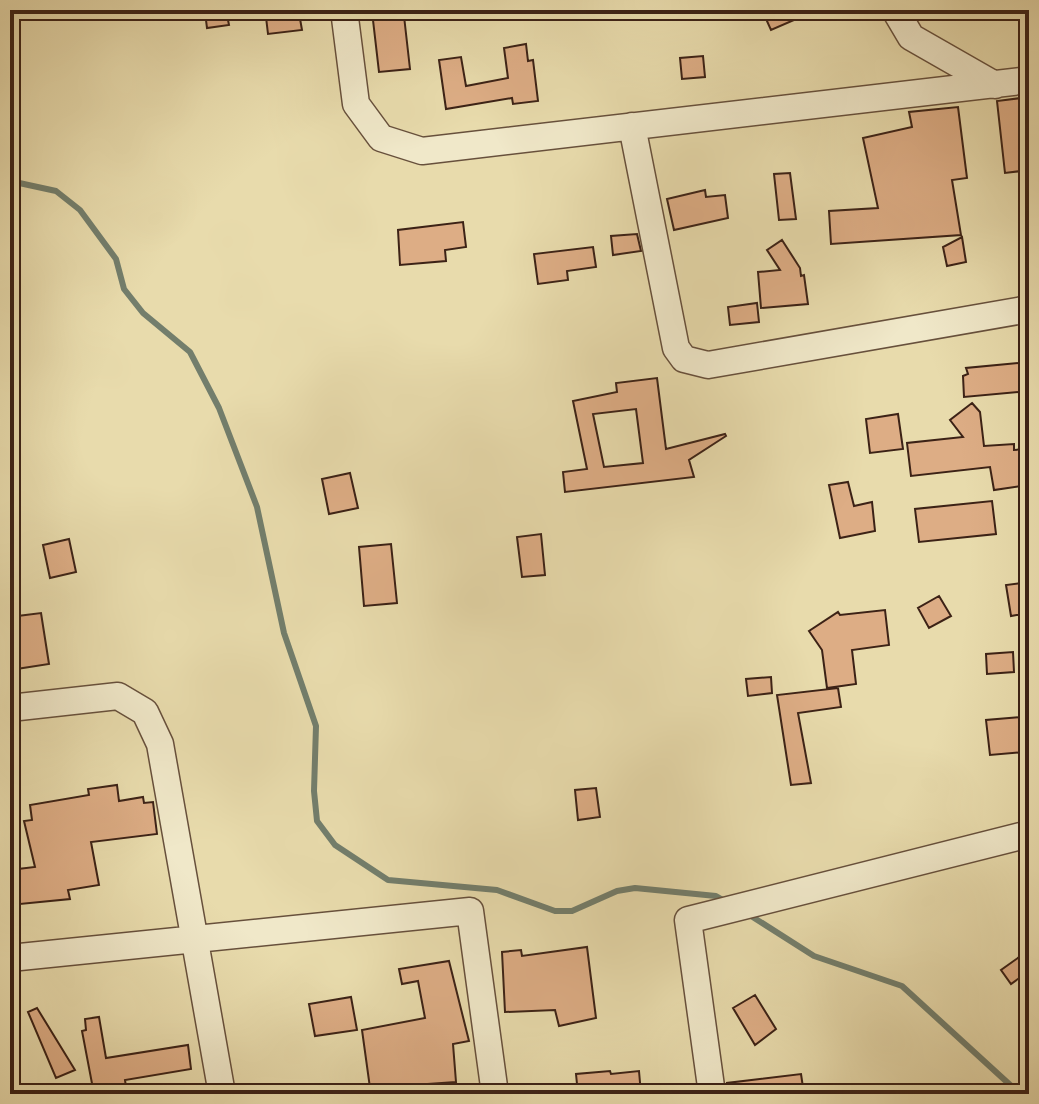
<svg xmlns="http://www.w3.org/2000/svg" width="1039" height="1104" font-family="Cardo,serif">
  <rect width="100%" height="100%" fill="#e8dbac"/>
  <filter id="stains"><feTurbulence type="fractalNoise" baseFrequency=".0025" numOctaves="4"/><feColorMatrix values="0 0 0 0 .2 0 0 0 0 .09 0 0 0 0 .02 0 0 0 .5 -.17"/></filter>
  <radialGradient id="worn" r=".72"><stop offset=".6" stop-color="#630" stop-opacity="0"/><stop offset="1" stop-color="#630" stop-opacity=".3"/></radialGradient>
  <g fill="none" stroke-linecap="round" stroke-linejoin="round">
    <path stroke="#737e6c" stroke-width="6" d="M 10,181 L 56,191 L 80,210 L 116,259 L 124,289 L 143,313 L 190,352 L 219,408 L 257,507 L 284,633 L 316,726 L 314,791 L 317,821 L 335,845 L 388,880 L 497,890 L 555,911 L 572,911 L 617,891 L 635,888 L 716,896 L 728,903
      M 748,914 L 814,956 L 902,986 L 1020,1094"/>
  </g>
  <path fill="#ddad85" stroke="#3c2216" stroke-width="2" fill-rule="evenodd" d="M 226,10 L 229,25 L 207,28 L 205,12 Z
    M 762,10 L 817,10 L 771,30 Z
    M 299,13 L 302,30 L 268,34 L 266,17 Z
    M 404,16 L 410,69 L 379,72 L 373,20 Z
    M 526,44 L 528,61 L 533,60 L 538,101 L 513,104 L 512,98 L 446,109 L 439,60 L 461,57 L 466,86 L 508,78 L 504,48 Z
    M 703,56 L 705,77 L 682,79 L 680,58 Z
    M 1029,97 L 1029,170 L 1005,173 L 997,101 Z
    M 958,107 L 967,178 L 952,180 L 961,235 L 831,244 L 829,211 L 878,208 L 863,138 L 912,127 L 909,112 Z
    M 790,173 L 796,219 L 779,220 L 774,174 Z
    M 705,190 L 706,197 L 725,195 L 728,218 L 674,230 L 667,199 Z
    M 463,222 L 466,247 L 445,250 L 446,261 L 400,265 L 398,230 Z
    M 637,234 L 641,251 L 613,255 L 611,236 Z
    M 962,237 L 966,262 L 947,266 L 943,247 Z
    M 782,240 L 800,268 L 801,276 L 804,275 L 808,304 L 761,308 L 758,272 L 780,270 L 767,250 Z
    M 593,247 L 596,267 L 567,271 L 568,280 L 538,284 L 534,254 Z
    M 757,303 L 759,322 L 730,325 L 728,307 Z
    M 1029,362 L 1029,391 L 964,397 L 963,376 L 968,374 L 966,368 Z
    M 657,378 L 666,449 L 725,434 L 726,436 L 689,460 L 694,477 L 565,492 L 563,472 L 587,469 L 573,401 L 617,392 L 616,383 ZM 636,409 L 643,463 L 604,467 L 593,414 Z
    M 972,403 L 980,412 L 984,446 L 1014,444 L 1014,450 L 1025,449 L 1029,485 L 994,490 L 990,467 L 911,476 L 907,443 L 963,437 L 950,420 Z
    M 898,414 L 903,449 L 870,453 L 866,419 Z
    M 350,473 L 358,508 L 329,514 L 322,479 Z
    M 848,482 L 854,506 L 872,502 L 875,531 L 840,538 L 829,485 Z
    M 992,501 L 996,534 L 919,542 L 915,509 Z
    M 541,534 L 545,575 L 522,577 L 517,537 Z
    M 69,539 L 76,572 L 50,578 L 43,545 Z
    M 391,544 L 397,603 L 364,606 L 359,547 Z
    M 1029,582 L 1029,613 L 1011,616 L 1006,585 Z
    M 939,596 L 951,616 L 929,628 L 918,608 Z
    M 885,610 L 889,645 L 852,650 L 856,684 L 827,688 L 822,650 L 809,631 L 838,612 L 840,615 Z
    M 41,613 L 49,664 L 10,670 L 10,617 Z
    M 1013,652 L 1014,672 L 987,674 L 986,654 Z
    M 771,677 L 772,693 L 748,696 L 746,679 Z
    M 838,688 L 841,707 L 798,713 L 811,783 L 791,785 L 777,695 Z
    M 1021,717 L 1025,752 L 990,755 L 986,720 Z
    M 117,785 L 119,801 L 143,797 L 144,803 L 153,802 L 157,834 L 91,842 L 99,885 L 68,890 L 70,899 L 10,905 L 10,870 L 35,867 L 24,821 L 32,820 L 30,805 L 89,795 L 88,789 Z
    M 596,788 L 600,817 L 578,820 L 575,790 Z
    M 587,947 L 596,1018 L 559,1026 L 555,1010 L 505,1012 L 502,952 L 521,950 L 522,956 Z
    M 1029,950 L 1029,971 L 1011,984 L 1001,970 Z
    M 449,961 L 469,1041 L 453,1044 L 456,1082 L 370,1088 L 362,1030 L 425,1018 L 418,981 L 402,984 L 399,969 Z
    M 755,995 L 776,1029 L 755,1045 L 733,1008 Z
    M 351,997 L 357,1030 L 315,1036 L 309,1004 Z
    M 37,1008 L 75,1070 L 56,1078 L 28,1012 Z
    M 99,1017 L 106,1058 L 188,1045 L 191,1069 L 125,1080 L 127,1094 L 94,1094 L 82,1031 L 86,1030 L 85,1019 Z
    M 610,1071 L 611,1074 L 639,1071 L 641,1094 L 578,1094 L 576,1074 Z
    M 801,1074 L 804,1094 L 728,1094 L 727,1083 Z"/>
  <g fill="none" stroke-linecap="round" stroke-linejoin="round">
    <defs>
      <path id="minor" d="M 344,10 L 356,104 L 381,138 L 422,151 L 1029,80
        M 895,10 L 911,37 L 995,85
        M 632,126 L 676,348 L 684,359 L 708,365 L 1029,309
        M 10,708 L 118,696 L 145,712 L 160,744 L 222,1094
        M 10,958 L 470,911 L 495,1094
        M 712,1094 L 688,920 L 1029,834"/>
    </defs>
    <use href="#minor" stroke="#67503c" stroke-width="29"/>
    <use href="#minor" stroke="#f0e8c9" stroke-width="26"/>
  </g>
  <rect width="1039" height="1104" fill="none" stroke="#e8dbac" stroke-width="40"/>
  <rect x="12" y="12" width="1015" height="1080" fill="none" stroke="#3c2216" stroke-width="4"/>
  <rect x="20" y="20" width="999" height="1064" fill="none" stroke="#3c2216" stroke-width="2"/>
  <rect width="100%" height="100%" filter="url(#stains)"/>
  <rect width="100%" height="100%" fill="url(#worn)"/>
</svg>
